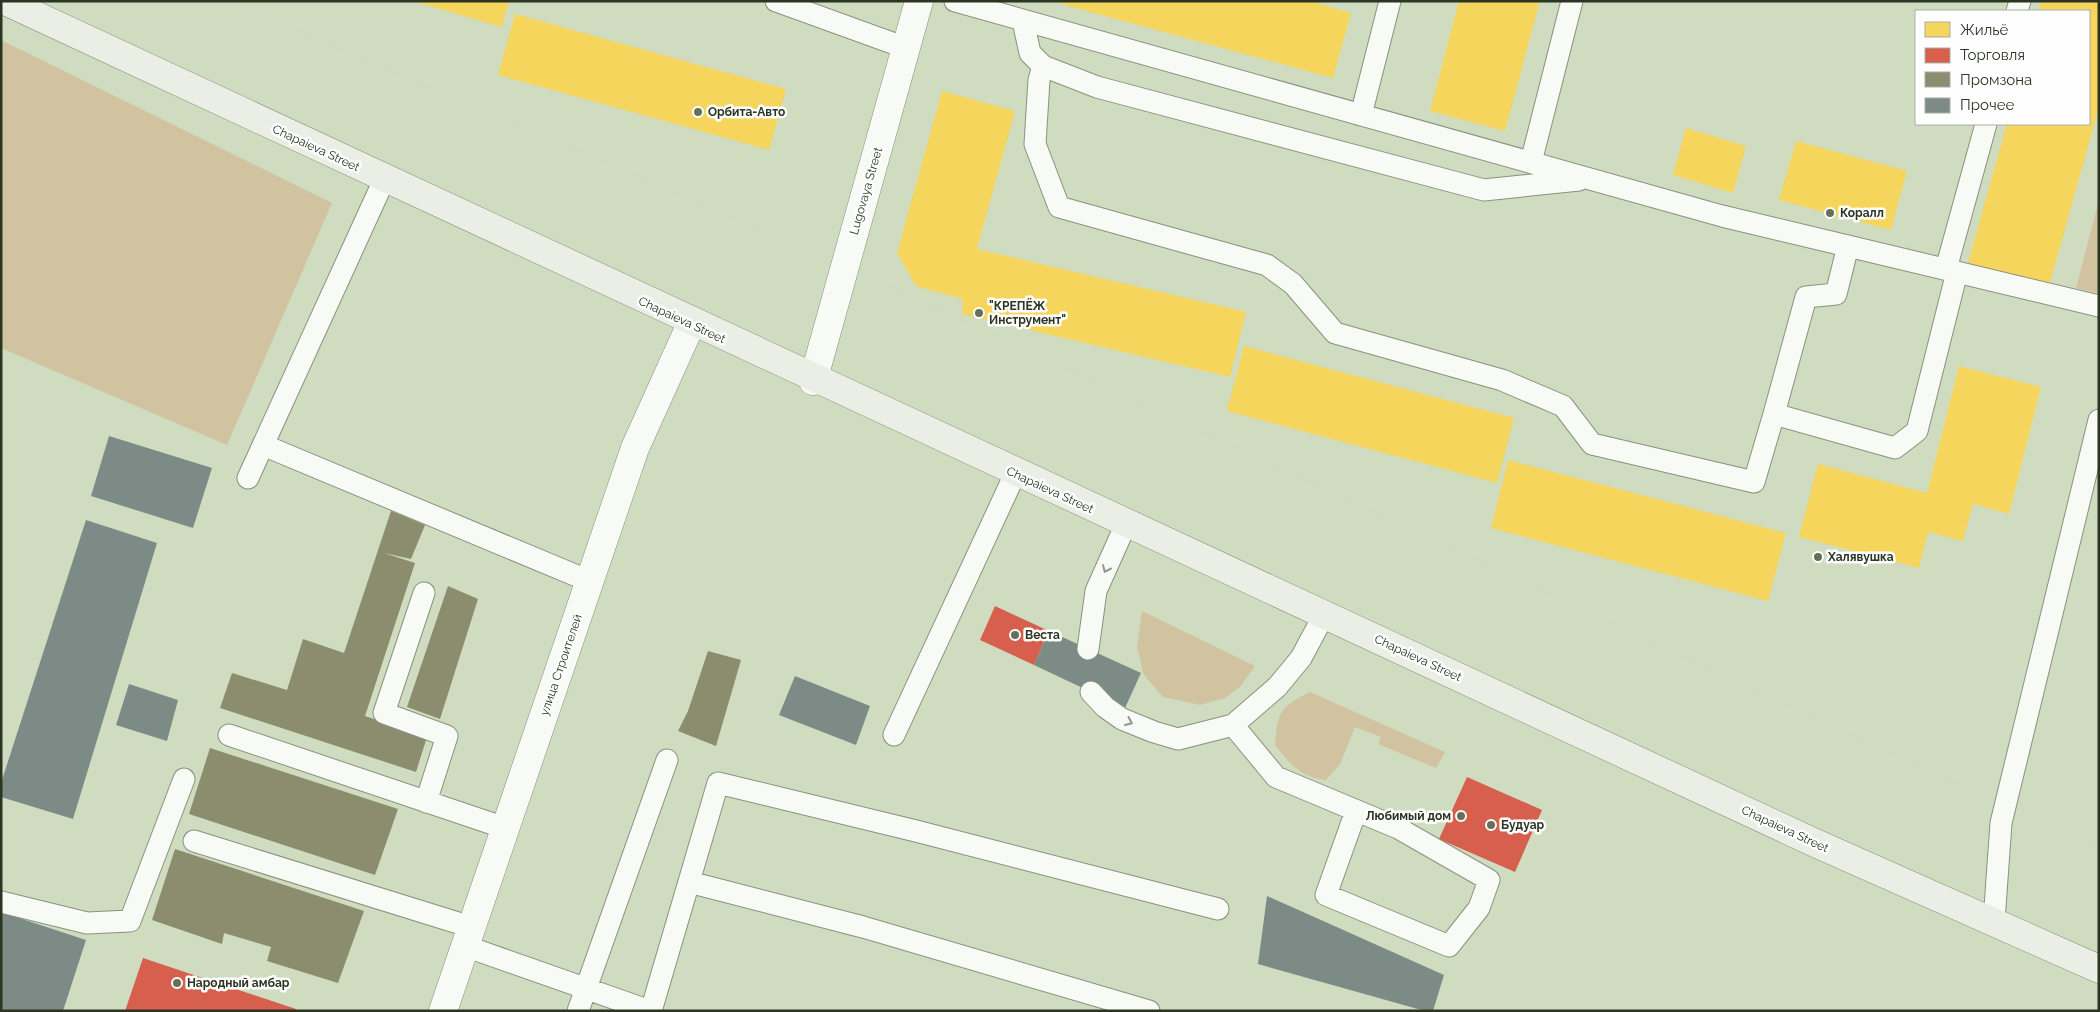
<svg xmlns="http://www.w3.org/2000/svg" width="2100" height="1012" font-family="Raleway,sans-serif">
  <rect width="100%" height="100%" fill="#cfdcc0"/>
  <path fill="#d2c3a0" d="M 1,40 L 332,203 L 227,445 L 1,348 Z
    M 2099,200 L 2099,294 L 2076,288 Z
    M 1142,611 L 1255,666 L 1240,687 L 1225,698 L 1200,705 L 1163,697 L 1144,675 L 1137,647 Z
    M 1310,692 L 1445,752 L 1436,768 L 1378,744 L 1381,737 L 1355,727 L 1340,764 L 1326,780 C 1300,777 1291,765 1275,745 C 1278,712 1279,707 1310,692 Z"/>
  <path fill="#f6d55c" d="M 412,1 L 509,1 L 502,27 Z
    M 1062,1 L 1309,1 L 1351,13 L 1333,78 L 1061,4 Z
    M 1459,1 L 1540,1 L 1505,131 L 1430,111 Z
    M 2041,1 L 2099,1 L 2099,107 L 2049,286 L 1968,263 L 2007,124 L 2089,124 L 2089,11 L 2039,11 Z
    M 515,14 L 786,89 L 769,150 L 498,75 Z
    M 942,91 L 1015,111 L 977,249 L 1246,312 L 1230,377 L 962,314 L 963,299 L 916,286 L 897,253 Z
    M 1686,128 L 1746,146 L 1733,193 L 1673,175 Z
    M 1796,141 L 1907,171 L 1891,230 L 1779,200 Z
    M 1244,346 L 1514,418 L 1497,483 L 1227,411 Z
    M 1959,366 L 2041,387 L 2009,514 L 1973,504 L 1963,541 L 1928,532 L 1919,568 L 1799,537 L 1818,464 L 1927,493 Z
    M 1508,460 L 1786,533 L 1768,601 L 1491,528 Z"/>
  <path fill="#d6604d" d="M 995,606 L 1049,631 L 1034,665 L 980,640 Z
    M 1467,777 L 1542,810 L 1515,872 L 1439,839 Z
    M 143,958 L 296,1009 L 296,1011 L 125,1011 Z"/>
  <path fill="#8c8c6e" d="M 391,511 L 425,525 L 411,559 L 384,553 L 415,563 L 365,716 L 427,737 L 416,772 L 220,708 L 232,673 L 287,690 L 303,639 L 344,653 Z
    M 448,586 L 478,599 L 440,719 L 407,707 Z
    M 708,651 L 741,660 L 716,746 L 678,731 L 688,711 Z
    M 210,748 L 398,809 L 375,875 L 189,814 Z
    M 175,849 L 364,911 L 338,983 L 267,961 L 271,947 L 224,933 L 222,944 L 152,920 Z"/>
  <path fill="#7d8b86" d="M 109,436 L 212,468 L 193,528 L 91,496 Z
    M 86,520 L 157,543 L 73,819 L 1,797 L 1,783 Z
    M 1049,631 L 1141,673 L 1125,708 L 1034,665 Z
    M 795,676 L 870,706 L 856,745 L 779,715 Z
    M 129,684 L 178,700 L 167,741 L 116,725 Z
    M 1267,896 L 1444,975 L 1433,1011 L 1425,1011 L 1258,964 Z
    M 1,912 L 86,940 L 63,1011 L 1,1011 Z"/>
  <g fill="none" stroke-linecap="round" stroke-linejoin="round">
    <defs>
      <path id="service" d="M 776,1 L 906,48
        M 955,1 L 1722,216 L 2099,306
        M 2017,11 L 2020,1
        M 1023,21 L 1030,53 L 1043,66 L 1097,87 L 1484,190 L 1579,180
        M 1043,66 L 1039,80 L 1035,144 L 1059,207 L 1267,265 L 1293,284 L 1335,333 L 1502,380 L 1563,406 L 1592,444 L 1754,482 L 1774,414 L 1895,448 L 1917,431 L 1957,272
        M 1361,115 L 1390,1
        M 1531,162 L 1572,1
        M 1946,269 L 1986,124
        M 1774,414 L 1806,297 L 1836,294 L 1848,246
        M 263,445 L 589,581
        M 248,478 L 384,180
        M 424,593 L 384,713 L 447,736 L 426,802
        M 1088,649 L 1096,591 L 1126,524
        M 1091,692 L 1105,707 L 1122,719 L 1154,732 L 1178,739 L 1233,725 L 1277,687 L 1301,658 L 1324,615
        M 1233,725 L 1276,777 L 1398,828 L 1489,880 L 1479,908 L 1449,946 L 1326,895 L 1356,811
        M 229,735 L 505,828
        M 894,735 L 1015,474
        M 194,841 L 471,927
        M 689,882 L 863,927 L 1149,1011
        M 1,902 L 87,923 L 130,921 L 184,779
        M 1994,921 L 2001,823 L 2099,420
        M 465,946 L 650,1011
        M 578,1011 L 667,760
        M 651,1011 L 718,783 L 916,831 L 1218,909"/>
      <path id="minor" d="M 443,1011 L 635,448 L 691,324"/>
      <path id="tertiary" d="M 813,381 L 919,1"/>
      <path id="secondary" d="M 5,1 C 606,284 1209,564 1813,842 C 1908,885 2004,926 2099,969"/>
    </defs>
    <use href="#service" stroke="#89927d" stroke-width="23"/>
    <use href="#minor" stroke="#89927d" stroke-width="29"/>
    <use href="#tertiary" stroke="#89927d" stroke-width="29"/>
    <use href="#secondary" stroke="#89927d" stroke-width="29"/>
    <path stroke="#d1d4cc" stroke-width="3" stroke-dasharray="1 4" stroke-linecap="butt" d="M 228,1 L 815,252
      M 875,279 L 1867,742 L 1978,792
      M 2031,816 L 2099,848"/>
    <use href="#service" stroke="#f8faf6" stroke-width="21"/>
    <use href="#minor" stroke="#f8faf6" stroke-width="28"/>
    <use href="#tertiary" stroke="#f8faf6" stroke-width="28"/>
    <use href="#secondary" stroke="#eaeee5" stroke-width="28"/>
  </g>
  <defs><path id="oneway-chevron" d="M-2-3.5L2.5 0L-2 3.5" fill="none" stroke-width="1.6" stroke-linecap="round" stroke-linejoin="round" transform="scale(1.25)"/></defs>
  <g stroke="#92988c">
    <use href="#oneway-chevron" transform="translate(1106 569) rotate(114)"/>
    <use href="#oneway-chevron" transform="translate(1129 722) rotate(24)"/>
  </g>
  <g fill="#656f59" stroke="#fefefe" stroke-width="2">
    <circle cx="698" cy="112" r="5"/>
    <circle cx="1830" cy="213" r="5"/>
    <circle cx="979" cy="313" r="5"/>
    <circle cx="1818" cy="557" r="5"/>
    <circle cx="1015" cy="635" r="5"/>
    <circle cx="1461" cy="816" r="5"/>
    <circle cx="1491" cy="825" r="5"/>
    <circle cx="177" cy="983" r="5"/>
  </g>
  <g text-anchor="middle" dominant-baseline="central" stroke-width="5" stroke-linejoin="round" paint-order="stroke">
    <g font-size="12" font-weight="bold" fill="#2c3521" stroke="#fefefe" text-anchor="start">
      <text x="708" y="112">Орбита-Авто</text>
      <text x="1840" y="213">Коралл</text>
      <text x="989" y="306">"КРЕПЁЖ<tspan x="989" dy="14">Инструмент"</tspan></text>
      <text x="1828" y="557">Халявушка</text>
      <text x="1025" y="635">Веста</text>
      <text x="1451" y="816" text-anchor="end">Любимый дом</text>
      <text x="1501" y="825">Будуар</text>
      <text x="187" y="983">Народный амбар</text>
    </g>
    <g font-size="12" fill="#2c3521" stroke="#fefefe">
      <text transform="translate(316 148) rotate(25)">Chapaieva Street</text>
      <text transform="translate(866 191) rotate(-74)">Lugovaya Street</text>
      <text transform="translate(682 320) rotate(25)">Chapaieva Street</text>
      <text transform="translate(1050 490) rotate(25)">Chapaieva Street</text>
      <text transform="translate(1418 658) rotate(25)">Chapaieva Street</text>
      <text transform="translate(561 665) rotate(-71)">улица Строителей</text>
      <text transform="translate(1785 829) rotate(25)">Chapaieva Street</text>
    </g>
  </g>
  <rect width="2100" height="1012" fill="none" stroke="#2c3521" stroke-width="5"/>
  <rect x="1915" y="10" width="175" height="115" fill="#fefefe" stroke="#aaaea6"/>
  <rect x="1925" y="22" width="25" height="15" fill="#f6d55c" stroke="#aaaea6"/>
  <text x="1960" y="35" font-size="15" fill="#2c3521">Жильё</text>
  <rect x="1925" y="48" width="25" height="15" fill="#d6604d" stroke="#aaaea6"/>
  <text x="1960" y="60" font-size="15" fill="#2c3521">Торговля</text>
  <rect x="1925" y="72" width="25" height="15" fill="#8c8c6e" stroke="#aaaea6"/>
  <text x="1960" y="85" font-size="15" fill="#2c3521">Промзона</text>
  <rect x="1925" y="98" width="25" height="15" fill="#7d8b86" stroke="#aaaea6"/>
  <text x="1960" y="110" font-size="15" fill="#2c3521">Прочее</text>
</svg>
